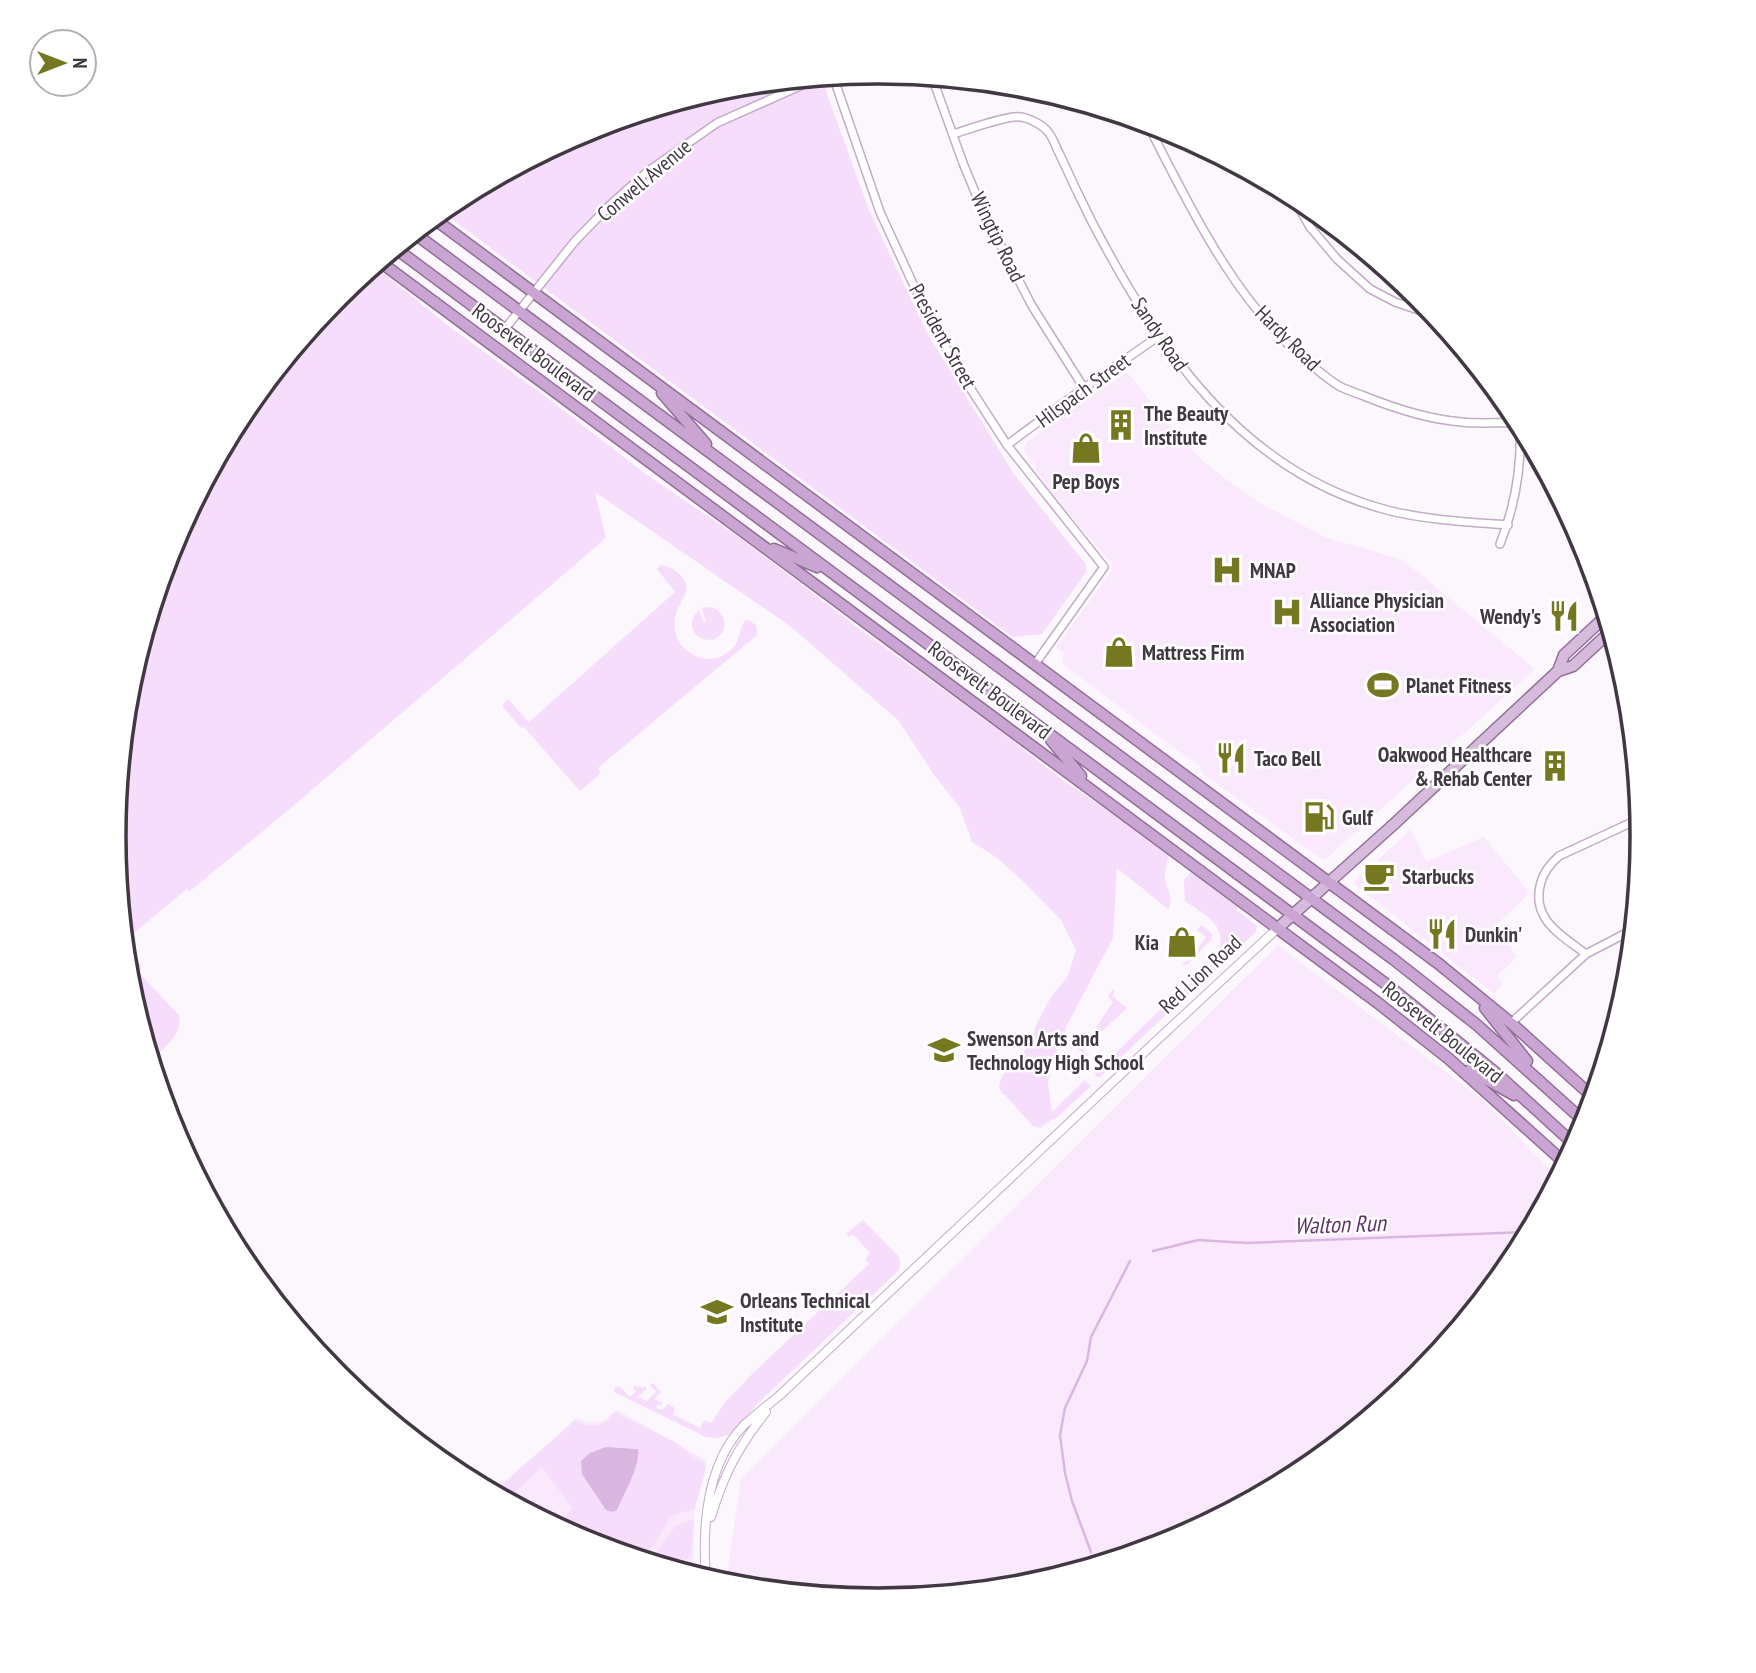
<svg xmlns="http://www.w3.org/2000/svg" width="1756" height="1673" font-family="'PT Sans Narrow',sans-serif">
  <rect width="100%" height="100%" fill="#fcf7fd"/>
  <path fill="#fae9fd" d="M 1127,372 L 1167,422 L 1203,461 L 1228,481 L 1262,504 L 1325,537 L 1403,560 L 1535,669 L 1326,859 L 1323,860 L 1202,773 L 1200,766 L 1155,734 L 1064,665 L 1062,660 L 1064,653 L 1056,647 L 1113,569 L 1111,563 L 1067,511 L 1036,471 L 1036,466 L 1024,451 L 1024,447 L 1027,442 Z
    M 1411,829 L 1426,862 L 1484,837 L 1530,893 L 1495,926 L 1517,957 L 1497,976 L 1503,983 L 1494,994 L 1353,883 Z
    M 1278,945 L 1484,1101 L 1558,1178 L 1514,1262 L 1418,1378 L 1303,1473 L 1170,1543 L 1027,1587 L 878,1601 L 727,1586 L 726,1580 L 741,1479 Z
    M 617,1410 L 706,1460 L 694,1498 L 694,1576 L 585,1543 L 495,1495 L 576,1418 L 587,1422 L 603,1421 Z"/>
  <path fill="#f6ddfb" d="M 821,77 L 869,210 L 927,333 L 1014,474 L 1085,563 L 1087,571 L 1042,634 L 1013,637 L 441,211 L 453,200 L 586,130 L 729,86 Z
    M 374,266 L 450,327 L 546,397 L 647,475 L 740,538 L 862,631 L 995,727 L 1065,782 L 1106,809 L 1169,855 C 1167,863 1164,871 1165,880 C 1167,891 1175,898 1168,909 L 1117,868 L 1113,938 L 1067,1025 L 1053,1061 L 1048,1084 L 1052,1112 L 1085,1080 L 1091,1086 L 1054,1120 L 1053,1118 L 1040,1128 L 1033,1126 L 1004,1094 L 1002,1094 L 999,1086 L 1001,1079 L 1006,1071 L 1031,1044 L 1037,1023 L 1051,997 L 1067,978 L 1076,950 L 1061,920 L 1026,884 L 996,857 L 972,842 L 960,808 L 935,776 L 898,720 L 790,626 L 595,492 L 606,538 L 286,812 L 189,892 L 187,889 L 124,941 L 113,836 L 128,687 L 172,543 L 242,411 L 338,295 Z
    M 661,565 C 672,567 682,573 686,584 C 690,597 671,608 675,630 C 676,637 679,643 685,649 C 691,655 700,659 709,659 C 718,659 727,654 733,648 C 741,639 739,627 746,619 C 754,623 759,626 757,635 L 598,768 L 601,773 L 580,791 L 524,727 L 521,728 L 502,706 L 508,699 L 529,722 L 675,592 L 657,569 Z
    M 706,607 C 714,607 720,610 723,618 C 725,622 725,625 724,629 C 715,653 676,633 699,610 L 704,623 L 706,622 L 702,608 Z
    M 1191,872 L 1238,907 L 1237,910 L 1257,926 L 1255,933 L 1179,1003 L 1175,998 L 1224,952 L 1219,946 C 1227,924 1200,912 1185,901 L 1184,880 Z
    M 1202,925 L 1212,934 L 1212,939 L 1187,965 L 1182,965 L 1186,961 L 1188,962 L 1206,937 L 1197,930 Z
    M 124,943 L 141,965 L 140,974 L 179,1015 C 183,1035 164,1048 151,1061 L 128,985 Z
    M 1113,989 L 1115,991 L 1112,996 L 1127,1008 L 1083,1049 L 1088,1055 L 1087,1056 L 1075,1047 L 1075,1046 L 1083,1047 L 1113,1002 L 1108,997 Z
    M 1165,1005 L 1170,1011 L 1099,1078 L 1094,1074 Z
    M 863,1220 L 899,1257 L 900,1261 L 899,1270 L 757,1404 L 733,1434 L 716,1438 L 706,1437 L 614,1392 L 614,1388 L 619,1386 L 630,1397 L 636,1391 L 633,1388 L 635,1385 L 638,1388 L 640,1386 L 643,1388 L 645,1386 L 647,1388 L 638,1397 L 647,1401 L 656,1392 L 650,1385 L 652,1383 L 661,1392 L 654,1399 L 662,1403 L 661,1406 L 658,1404 L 656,1408 L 662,1410 L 668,1404 L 675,1408 L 673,1415 L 700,1428 L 704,1420 L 711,1423 L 724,1404 L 752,1374 L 869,1264 L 865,1259 L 870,1253 L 853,1234 L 849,1237 L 846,1234 Z
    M 614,1412 L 675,1442 L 695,1458 L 706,1463 C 705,1479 698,1493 695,1509 L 677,1514 L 670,1518 L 650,1551 L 636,1558 C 625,1555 613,1553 603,1548 C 591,1542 581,1531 567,1533 L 555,1527 L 573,1509 L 542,1467 L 506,1501 L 492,1493 L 573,1422 L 576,1421 C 592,1428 604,1428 614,1412 Z
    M 694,1519 L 691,1557 L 667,1568 L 653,1563 C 655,1548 669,1539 675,1526 Z"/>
  <path fill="#d9b7e1" d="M 606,1447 L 635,1449 L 638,1449 C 641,1465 623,1495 617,1510 C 613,1512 610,1512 606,1510 L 582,1474 L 581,1461 L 590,1453 Z"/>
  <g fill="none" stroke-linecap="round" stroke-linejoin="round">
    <path stroke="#d9b7e1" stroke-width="2.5" d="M 1153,1251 L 1198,1240 L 1247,1243 L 1529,1232
      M 1091,1552 L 1072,1501 L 1065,1473 L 1060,1435 L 1065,1408 L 1087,1361 L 1091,1337 L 1130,1261"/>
    <defs>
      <path id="minor" d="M 833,76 L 880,212 L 914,286 L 954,363 L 1007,445 L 1104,567 L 1035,664
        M 932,77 L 963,163 L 982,209 L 1032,306 L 1084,388
        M 1149,124 L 1154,137 C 1196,218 1238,305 1310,364 C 1319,371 1329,380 1339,386 C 1347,390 1356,393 1364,396 C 1396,409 1427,419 1461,422 C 1481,424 1500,422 1520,423
        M 953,134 C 967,130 1008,115 1020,117 C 1024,117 1031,120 1035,122 C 1039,124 1045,128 1048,132 C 1053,137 1056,148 1060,155 C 1070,177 1081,200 1092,222 C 1158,348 1241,472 1387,510 C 1426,520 1467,522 1508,525
        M 1291,194 L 1310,227 L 1337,259 L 1370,289 L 1395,302 L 1436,316
        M 504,330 L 575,241 L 611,204 L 647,172 L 717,123 L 820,77
        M 1007,445 L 1084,388 L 1159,336
        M 1500,544 C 1516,504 1522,466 1520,423
        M 1586,954 C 1561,935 1530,919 1541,882 C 1544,871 1550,864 1559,856 L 1641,818
        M 1511,1023 L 1586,954 L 1634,929"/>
      <path id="tertiary" d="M 711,1517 C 724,1474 738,1447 766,1412
        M 706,1580 C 702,1528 706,1463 745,1424 C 756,1414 768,1405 779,1396 L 1154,1043 L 1278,928"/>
      <path id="primary" d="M 1558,671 L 1564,655 L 1606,616
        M 1278,928 L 1393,825 L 1558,671 L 1573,666 L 1611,631"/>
      <path id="trunk" d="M 433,218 L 1439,964 L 1511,1023 L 1594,1098
        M 414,233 L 1393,959 L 1477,1025 L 1586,1123
        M 395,248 L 1390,987 L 1496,1073 L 1576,1146
        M 379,261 L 1378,1003 L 1449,1059 L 1566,1164
        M 662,393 L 706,444
        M 774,549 L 817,567
        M 1051,740 L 1081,776
        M 1485,1008 L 1527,1061
        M 1470,1070 L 1514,1095"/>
    </defs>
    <use href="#minor" stroke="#c2acc6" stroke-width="10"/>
    <use href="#tertiary" stroke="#c2acc6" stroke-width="10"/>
    <use href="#primary" stroke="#917098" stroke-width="13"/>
    <use href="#trunk" stroke="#917098" stroke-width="13"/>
    <use href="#minor" stroke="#fff" stroke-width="7"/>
    <use href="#tertiary" stroke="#fff" stroke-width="8"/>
    <use href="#primary" stroke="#d7bbdd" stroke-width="10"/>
    <use href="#trunk" stroke="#caa4d2" stroke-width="10"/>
  </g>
  <defs>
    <symbol id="building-bare" viewBox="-9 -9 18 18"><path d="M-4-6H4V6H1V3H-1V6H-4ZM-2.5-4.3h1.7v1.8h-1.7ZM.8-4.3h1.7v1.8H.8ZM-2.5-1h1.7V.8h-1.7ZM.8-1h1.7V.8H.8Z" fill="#757820" stroke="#fff" stroke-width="2.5" paint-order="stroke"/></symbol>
    <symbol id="shop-bare" viewBox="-9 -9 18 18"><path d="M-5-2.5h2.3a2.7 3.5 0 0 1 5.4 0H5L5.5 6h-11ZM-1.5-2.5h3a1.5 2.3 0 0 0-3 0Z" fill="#757820" stroke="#fff" stroke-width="2.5" paint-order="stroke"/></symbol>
    <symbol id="hospital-bare" viewBox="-9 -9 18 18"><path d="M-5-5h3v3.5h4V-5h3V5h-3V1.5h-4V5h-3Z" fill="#757820" stroke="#fff" stroke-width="2.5" paint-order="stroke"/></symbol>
    <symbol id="restaurant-bare" viewBox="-9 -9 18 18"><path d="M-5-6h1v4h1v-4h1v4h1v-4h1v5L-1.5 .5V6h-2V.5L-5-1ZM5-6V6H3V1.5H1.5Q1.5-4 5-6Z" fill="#757820" stroke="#fff" stroke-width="2.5" paint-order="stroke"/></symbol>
    <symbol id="stadium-bare" viewBox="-9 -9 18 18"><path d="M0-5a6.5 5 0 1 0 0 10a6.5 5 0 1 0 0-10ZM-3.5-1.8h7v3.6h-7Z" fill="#757820" stroke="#fff" stroke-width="2.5" paint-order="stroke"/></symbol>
    <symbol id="fuel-bare" viewBox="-9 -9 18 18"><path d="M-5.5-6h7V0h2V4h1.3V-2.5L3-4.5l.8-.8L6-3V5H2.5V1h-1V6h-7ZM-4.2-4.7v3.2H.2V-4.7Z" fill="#757820" stroke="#fff" stroke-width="2.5" paint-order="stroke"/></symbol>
    <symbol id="cafe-bare" viewBox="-9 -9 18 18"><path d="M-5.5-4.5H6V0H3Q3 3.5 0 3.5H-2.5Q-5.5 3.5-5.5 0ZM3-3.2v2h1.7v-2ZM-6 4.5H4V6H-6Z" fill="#757820" stroke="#fff" stroke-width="2.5" paint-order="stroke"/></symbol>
    <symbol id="school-bare" viewBox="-9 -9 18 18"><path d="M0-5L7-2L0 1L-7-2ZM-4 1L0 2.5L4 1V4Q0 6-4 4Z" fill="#757820" stroke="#fff" stroke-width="2.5" paint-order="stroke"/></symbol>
    <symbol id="university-bare" viewBox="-9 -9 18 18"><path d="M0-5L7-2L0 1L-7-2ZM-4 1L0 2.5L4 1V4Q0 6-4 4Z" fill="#757820" stroke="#fff" stroke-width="2.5" paint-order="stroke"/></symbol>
  </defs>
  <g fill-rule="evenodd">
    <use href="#building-bare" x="1099" y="403" width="44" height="44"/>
    <use href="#shop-bare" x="1064" y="426" width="44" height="44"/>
    <use href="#hospital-bare" x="1205" y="548" width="44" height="44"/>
    <use href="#hospital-bare" x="1265" y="590" width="44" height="44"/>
    <use href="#restaurant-bare" x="1542" y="594" width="44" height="44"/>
    <use href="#shop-bare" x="1097" y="630" width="44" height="44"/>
    <use href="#stadium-bare" x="1361" y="663" width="44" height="44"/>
    <use href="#restaurant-bare" x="1209" y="736" width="44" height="44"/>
    <use href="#building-bare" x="1533" y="744" width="44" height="44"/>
    <use href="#fuel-bare" x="1297" y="795" width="44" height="44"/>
    <use href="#cafe-bare" x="1357" y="854" width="44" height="44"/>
    <use href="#restaurant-bare" x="1420" y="912" width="44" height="44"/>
    <use href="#shop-bare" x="1160" y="920" width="44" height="44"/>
    <use href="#school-bare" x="922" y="1028" width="44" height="44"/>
    <use href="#university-bare" x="695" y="1290" width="44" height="44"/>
  </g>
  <g text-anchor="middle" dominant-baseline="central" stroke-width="5" stroke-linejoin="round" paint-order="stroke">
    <g font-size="21" fill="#413843" stroke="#fff">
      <text transform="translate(644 180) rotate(-40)">Conwell Avenue</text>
      <text transform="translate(998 237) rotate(64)">Wingtip Road</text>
      <text transform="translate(1160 334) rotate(56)">Sandy Road</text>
      <text transform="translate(943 336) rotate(61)">President Street</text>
      <text transform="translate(1288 338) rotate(45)">Hardy Road</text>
      <text transform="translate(534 352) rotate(37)">Roosevelt Boulevard</text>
      <text transform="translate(1083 390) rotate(-36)">Hilspach Street</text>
      <text transform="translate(990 690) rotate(37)">Roosevelt Boulevard</text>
      <text transform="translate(1200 974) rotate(-43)">Red Lion Road</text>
      <text transform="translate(1443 1032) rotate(39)">Roosevelt Boulevard</text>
    </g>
    <g font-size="21" font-weight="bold" fill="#413843" stroke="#fff" text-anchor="start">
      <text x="1144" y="413">The Beauty<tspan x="1144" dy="24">Institute</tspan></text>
      <text x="1086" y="481" text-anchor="middle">Pep Boys</text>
      <text x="1250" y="570">MNAP</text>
      <text x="1310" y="600">Alliance Physician<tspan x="1310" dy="24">Association</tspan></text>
      <text x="1541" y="616" text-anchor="end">Wendy's</text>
      <text x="1142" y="652">Mattress Firm</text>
      <text x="1406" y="685">Planet Fitness</text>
      <text x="1532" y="754" text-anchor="end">Oakwood Healthcare<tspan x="1532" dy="24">&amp; Rehab Center</tspan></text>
      <text x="1254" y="758">Taco Bell</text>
      <text x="1342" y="817">Gulf</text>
      <text x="1402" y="876">Starbucks</text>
      <text x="1465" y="934">Dunkin'</text>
      <text x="1159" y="942" text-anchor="end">Kia</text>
      <text x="967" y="1038">Swenson Arts and<tspan x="967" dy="24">Technology High School</tspan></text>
      <text x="740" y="1300">Orleans Technical<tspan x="740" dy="24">Institute</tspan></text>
    </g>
    <g font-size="23" font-style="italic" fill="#60356a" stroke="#fff">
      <text transform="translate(1340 1224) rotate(-2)">Walton Run</text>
    </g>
  </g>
  <path d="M0 0H1756V1673H0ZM126 836a752 752 0 1 1 1504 0a752 752 0 1 1-1504 0Z" fill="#fff" fill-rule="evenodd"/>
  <path fill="none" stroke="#413843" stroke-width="3.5" d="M126 836a752 752 0 1 1 1504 0a752 752 0 1 1-1504 0Z"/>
  <g transform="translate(63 63) rotate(90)"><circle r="33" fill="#ffffff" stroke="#b3afb4" stroke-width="2"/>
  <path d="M0-5L12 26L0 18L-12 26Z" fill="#757820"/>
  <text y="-10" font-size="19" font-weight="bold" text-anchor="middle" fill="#413843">N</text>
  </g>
</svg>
